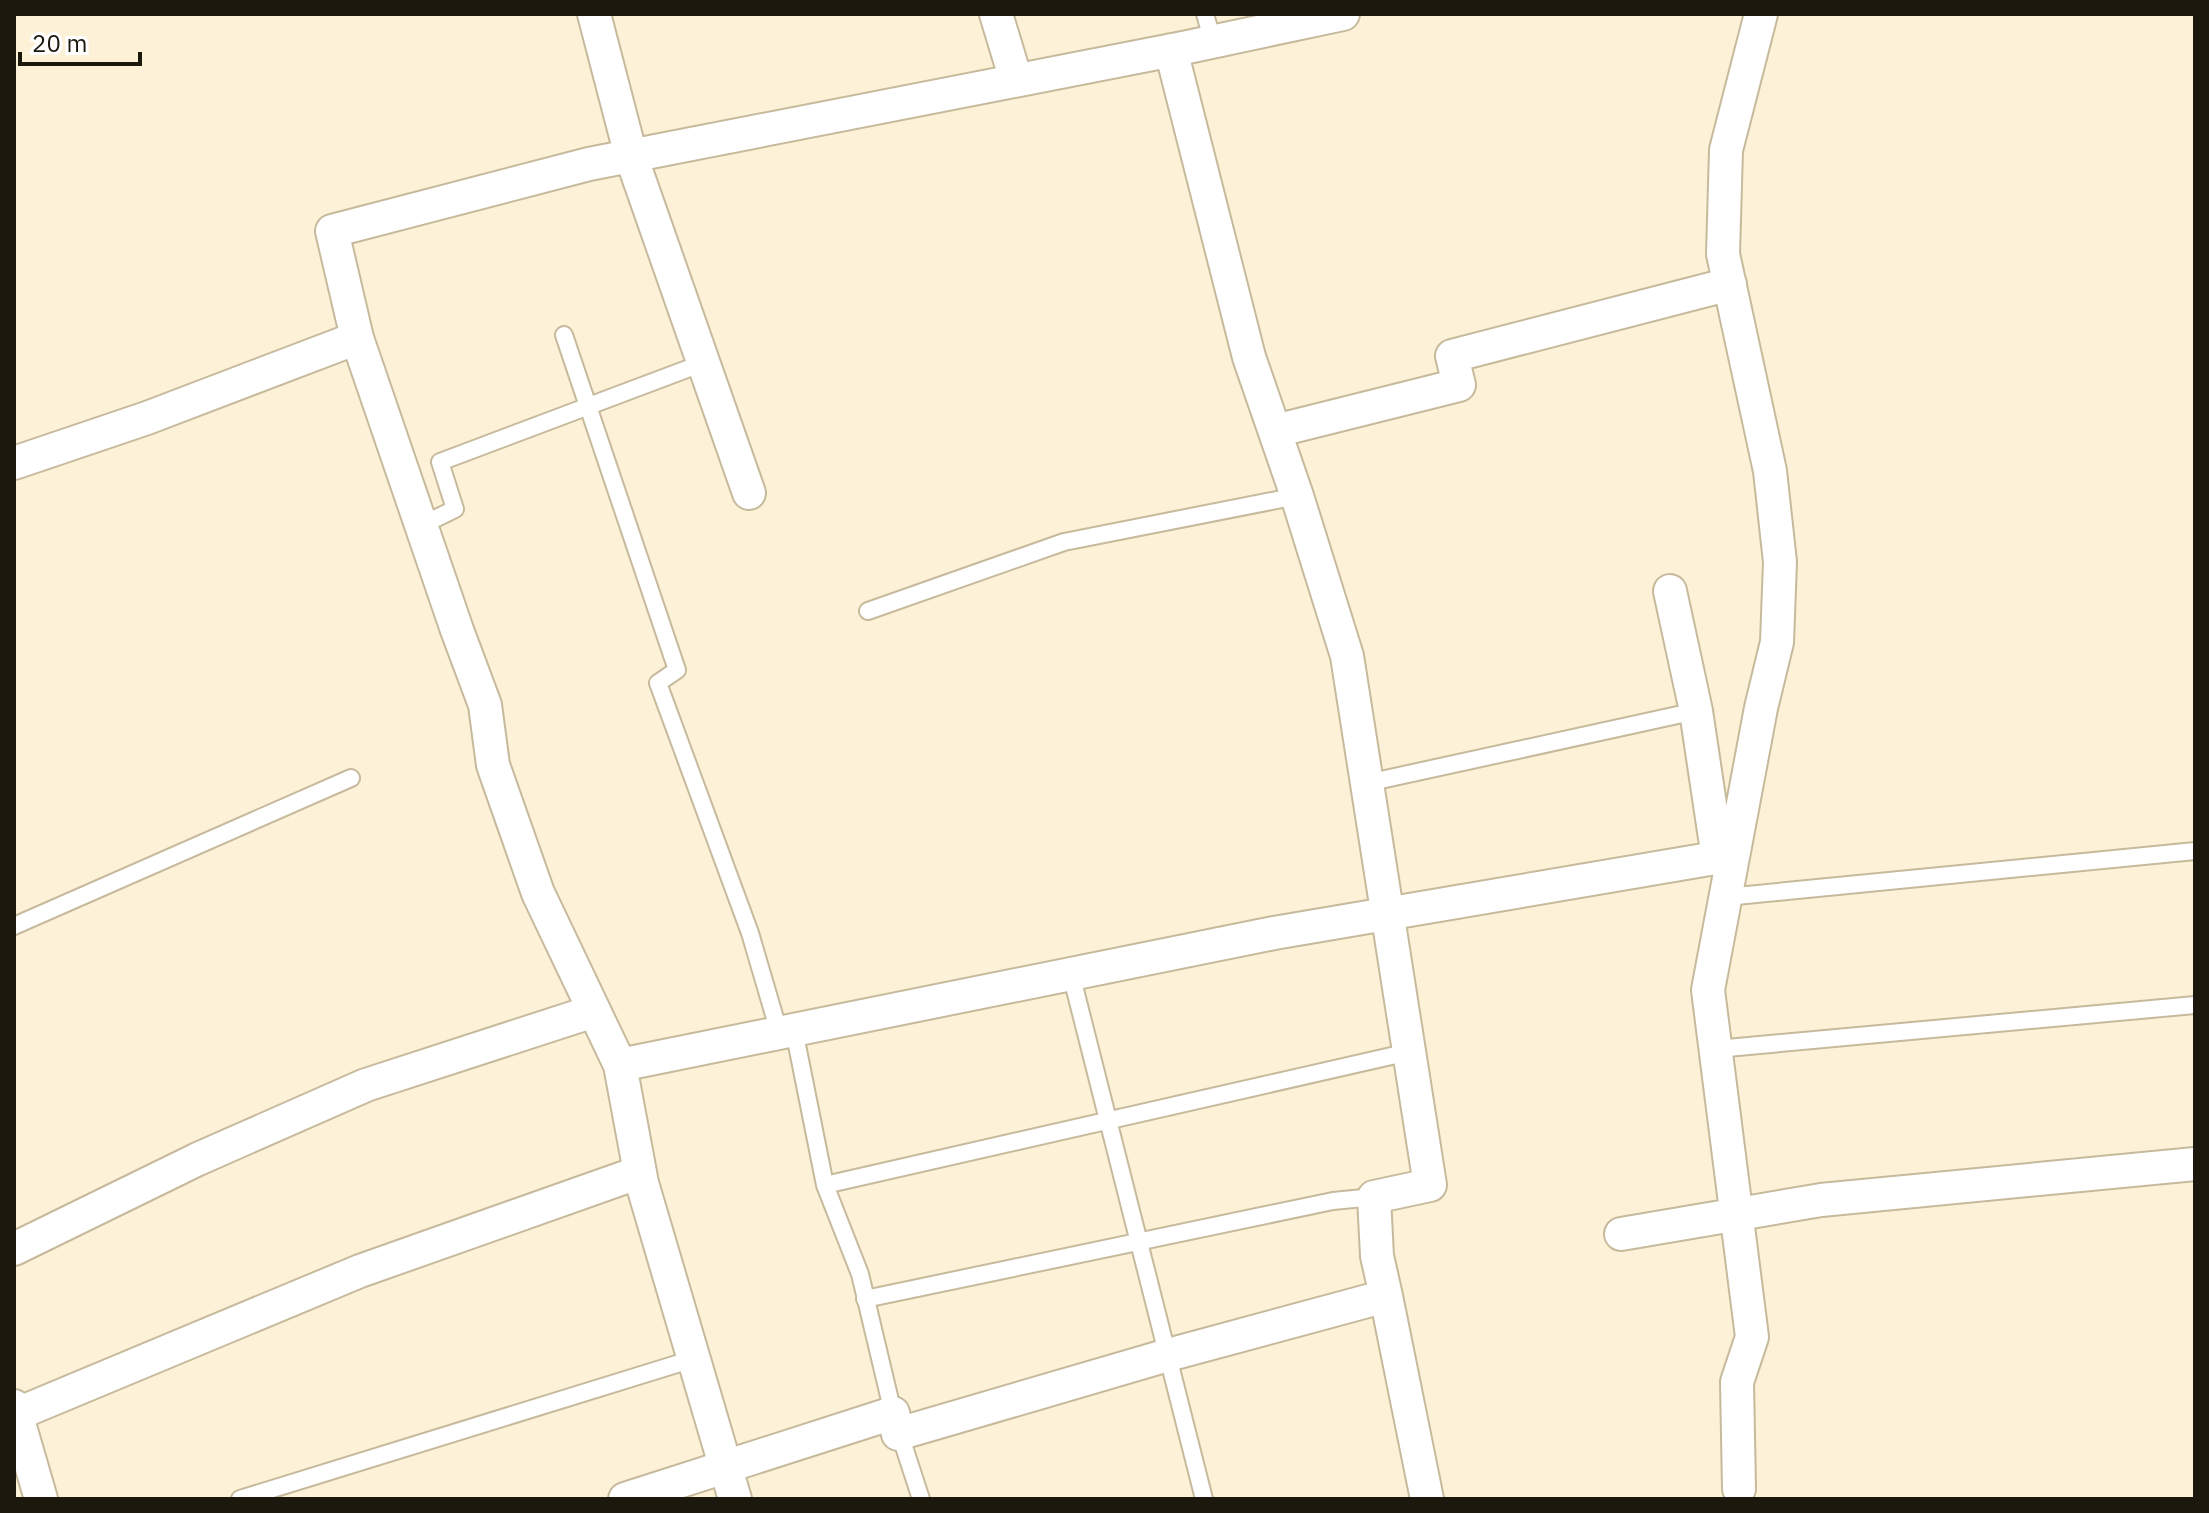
<svg xmlns="http://www.w3.org/2000/svg" width="2209" height="1513" font-family="'IBM Plex Sans',sans-serif">
  <rect width="100%" height="100%" fill="#fdf2d8"/>
  <g fill="none" stroke-linecap="round" stroke-linejoin="round">
    <defs>
      <path id="lane" d="M 1205,14 L 1213,42
        M 564,335 L 677,670 L 658,683 L 750,933 L 779,1032
        M 422,525 L 455,509 L 440,462 L 703,363
        M 868,611 L 1064,542 L 1297,496
        M 1367,783 L 1696,711
        M 1726,897 L 2195,851
        M 14,926 L 351,778
        M 1071,974 L 1204,1499
        M 794,1030 L 825,1185 L 860,1274 L 893,1413 L 921,1499
        M 1716,1049 L 2195,1005
        M 825,1185 L 1409,1052
        M 865,1299 L 1333,1201 L 1374,1197
        M 240,1499 L 693,1359"/>
      <path id="street" d="M 594,14 L 631,156 L 749,493
        M 996,14 L 1016,80
        M 1171,50 L 1249,357 L 1297,496 L 1347,656 L 1430,1185 L 1374,1197 L 1377,1256 L 1386,1296 L 1427,1499
        M 357,338 L 457,630 L 485,705 L 493,765 L 538,893 L 620,1065 L 642,1183 L 735,1499
        M 1275,431 L 1459,385 L 1452,356 L 1730,284
        M 14,463 L 147,418 L 357,338 L 332,231 L 589,164 L 1183,48 L 1343,14
        M 1670,591 L 1696,711 L 1718,858
        M 620,1065 L 1274,933 L 1733,855
        M 1621,1234 L 1821,1200 L 2195,1164
        M 14,1249 L 198,1159 L 366,1085 L 594,1011
        M 14,1406 L 41,1499
        M 17,1414 L 360,1271 L 640,1172
        M 1739,1489 L 1737,1382 L 1752,1337 L 1708,990 L 1761,708 L 1777,642 L 1780,562 L 1770,471 L 1723,254 L 1726,150 L 1761,14
        M 625,1499 L 893,1413 L 898,1434 L 1168,1355 L 1386,1296"/>
    </defs>
    <use href="#lane" stroke="#c7ba9c" stroke-width="20"/>
    <use href="#street" stroke="#c7ba9c" stroke-width="36"/>
    <use href="#lane" stroke="#fff" stroke-width="16"/>
    <use href="#street" stroke="#fff" stroke-width="32"/>
  </g>
  <rect width="2209" height="1513" fill="none" stroke="#1d180d" stroke-width="32"/>
  <path d="M20 52v12h120v-12" fill="none" stroke="#1d180d" stroke-width="4"/>
  <text x="32" y="52" font-size="24" fill="#1d180d" stroke="#ffffff" stroke-width="6" paint-order="stroke">20 m</text>
</svg>
